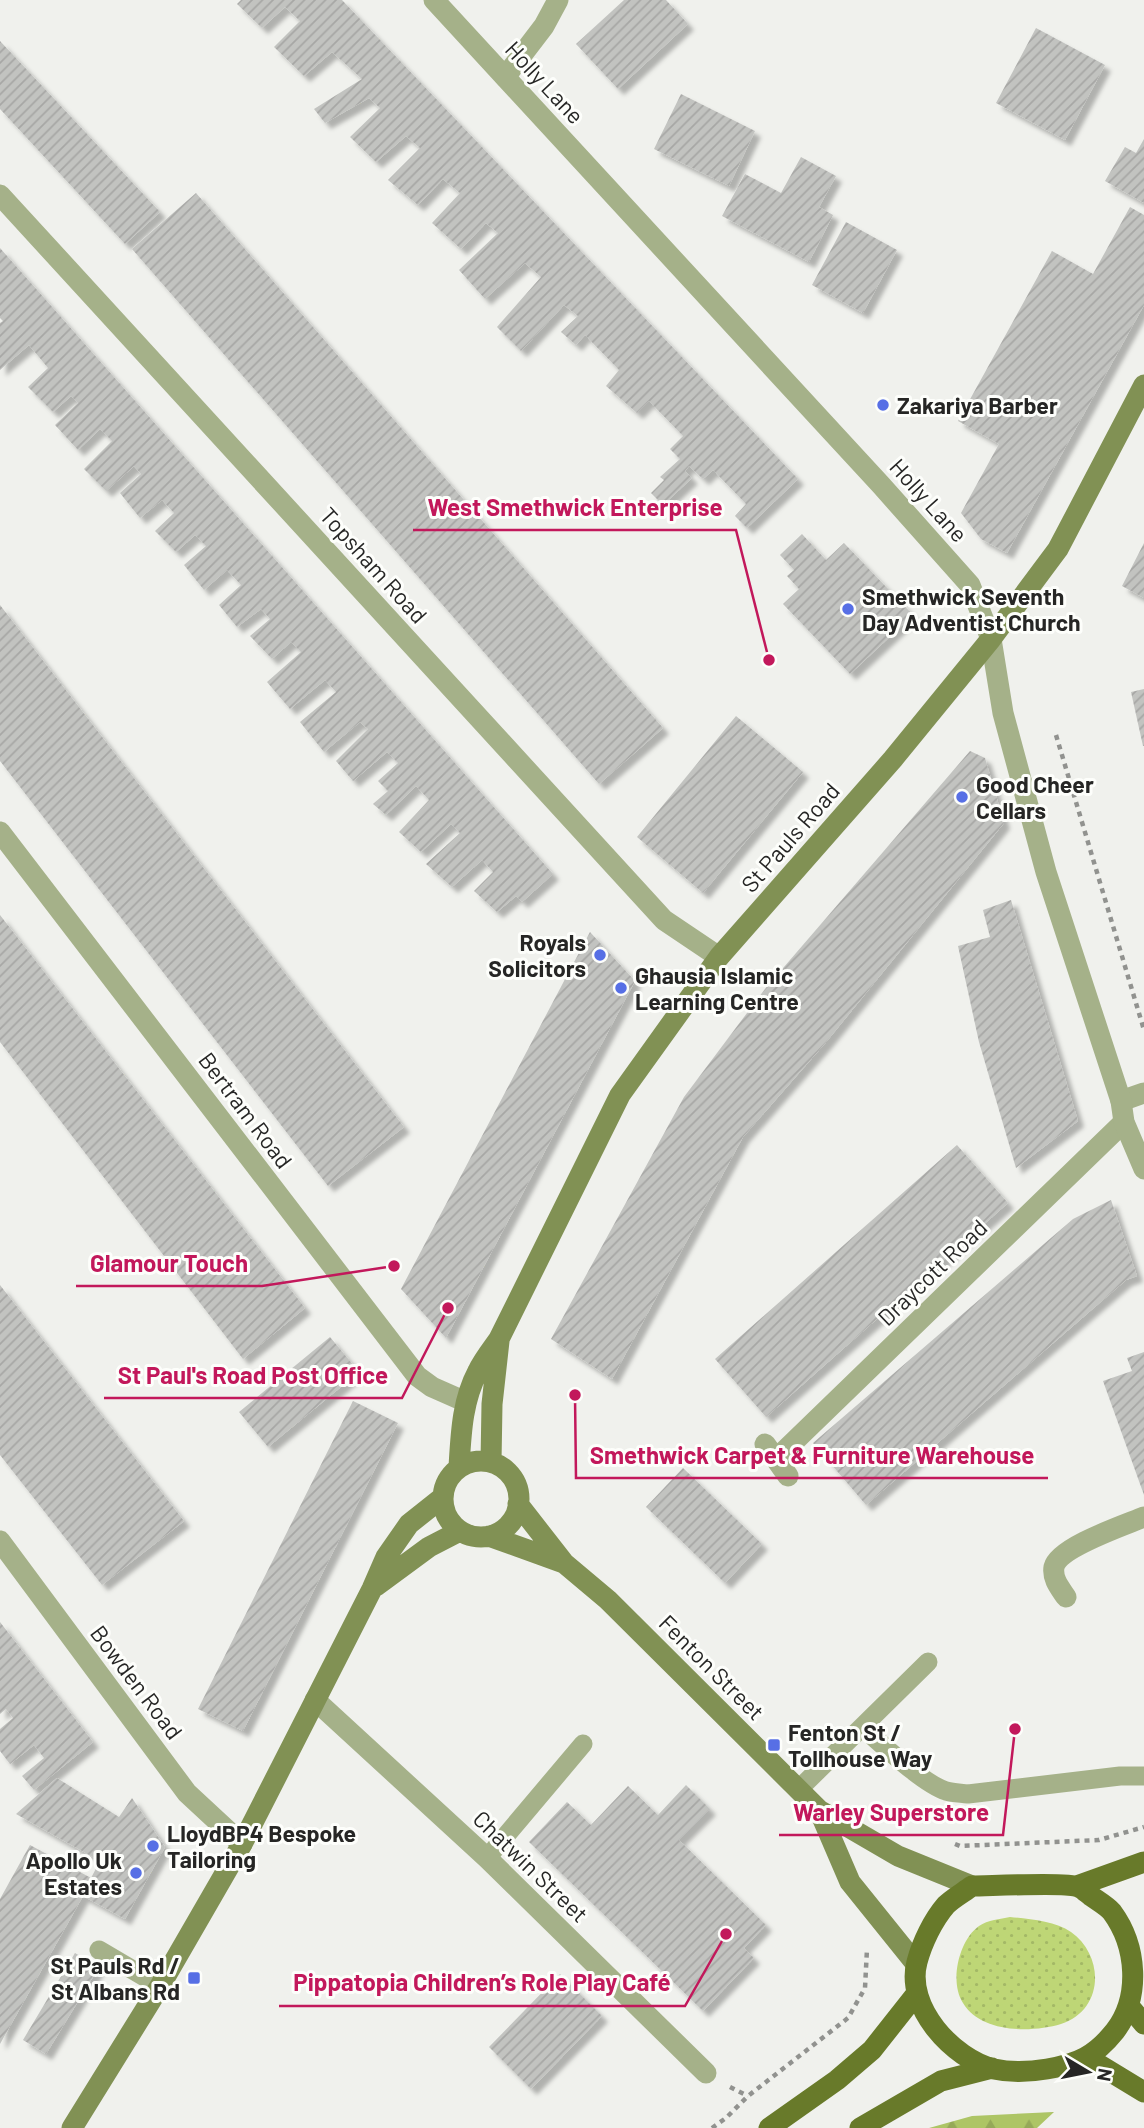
<svg xmlns="http://www.w3.org/2000/svg" width="1144" height="2128" font-family="Barlow,sans-serif">
  <defs>
    <pattern id="grass-dots" width="8" height="8" patternUnits="userSpaceOnUse" patternTransform="scale(1.75)"><rect width="8" height="8" fill="#bed676"/><path d="M2 2h.1M6 6h.1" fill="none" stroke="#a3b866" stroke-width="1.8" stroke-linecap="round"/></pattern>
    <pattern id="forest-firs" width="22" height="20" patternUnits="userSpaceOnUse" patternTransform="scale(1.75)"><rect width="22" height="20" fill="#adc565"/><path d="M5 1l3.5 6h-7zM16 11l3.5 6h-7z" fill="#95a958"/></pattern>
    <pattern id="building-hatch" width="6" height="6" patternUnits="userSpaceOnUse" patternTransform="scale(1.75)"><rect width="6" height="6" fill="#c2c3c0"/><path d="M-1 1l2-2M0 6l6-6M5 7l2-2" fill="none" stroke="#a7a7a5"/></pattern>
    <filter id="shadow"><feDropShadow dx="6" dy="6" stdDeviation="2" flood-color="#0004"/></filter>
  </defs>
  <rect width="100%" height="100%" fill="#f0f1ed"/>
  <path fill="url(#grass-dots)" d="M 1010,1917 C 1029,1919 1055,1921 1071,1932 C 1106,1957 1103,2011 1061,2024 C 1031,2033 981,2033 963,2003 C 949,1982 959,1940 979,1926 C 988,1920 1000,1919 1010,1917 Z"/>
  <path fill="url(#forest-firs)" d="M 1054,2112 L 1037,2128 L 929,2128 L 972,2116 Z"/>
  <path fill="url(#building-hatch)" filter="url(#shadow)" d="M 241,0 L 342,0 L 798,479 L 747,528 L 735,516 L 746,504 L 713,470 L 703,479 L 689,466 L 685,471 L 692,478 L 663,505 L 651,493 L 664,480 L 660,477 L 680,459 L 670,449 L 683,436 L 649,401 L 637,413 L 606,386 L 619,370 L 585,335 L 576,345 L 561,332 L 578,316 L 564,305 L 521,351 L 497,327 L 541,277 L 525,263 L 485,299 L 459,270 L 498,233 L 486,223 L 461,249 L 432,223 L 460,193 L 443,179 L 418,205 L 388,180 L 420,148 L 406,136 L 376,162 L 350,137 L 380,108 L 369,98 L 325,123 L 314,109 L 362,79 L 332,52 L 304,76 L 274,47 L 300,21 L 285,7 L 262,28 L 237,4 Z
    M 624,0 L 666,0 L 688,24 L 618,89 L 576,44 Z
    M 1036,28 L 1105,65 L 1065,140 L 996,103 Z
    M 0,41 L 160,212 L 125,244 L 0,109 Z
    M 681,94 L 755,131 L 729,186 L 654,149 Z
    M 1144,139 L 1144,203 L 1105,181 L 1125,147 L 1136,153 Z
    M 801,157 L 836,176 L 819,207 L 833,215 L 809,262 L 722,216 L 745,174 L 781,193 Z
    M 196,193 L 663,728 L 599,784 L 132,249 Z
    M 1130,207 L 1144,215 L 1144,305 L 1007,553 L 981,539 L 961,513 L 999,444 L 958,421 L 1052,251 L 1093,274 Z
    M 846,222 L 897,250 L 863,313 L 812,285 Z
    M 0,248 L 553,874 L 522,902 L 516,896 L 497,912 L 474,891 L 493,872 L 482,860 L 452,887 L 426,864 L 460,833 L 451,824 L 421,852 L 399,832 L 429,800 L 416,786 L 386,815 L 373,804 L 388,791 L 378,781 L 398,763 L 387,752 L 353,781 L 336,761 L 368,729 L 360,722 L 324,752 L 300,722 L 336,692 L 325,680 L 290,709 L 267,682 L 301,652 L 291,642 L 272,659 L 250,636 L 270,619 L 261,609 L 237,627 L 219,605 L 241,585 L 227,570 L 204,590 L 184,565 L 206,546 L 195,535 L 176,552 L 155,531 L 174,513 L 162,500 L 140,518 L 120,493 L 141,474 L 134,466 L 106,491 L 84,469 L 112,441 L 100,429 L 78,450 L 55,425 L 78,403 L 71,396 L 53,412 L 28,387 L 48,368 L 29,345 L 0,370 L 0,323 L 3,321 L 0,318 Z
    M 802,534 L 826,560 L 844,543 L 913,615 L 850,674 L 783,604 L 799,589 L 787,576 L 794,570 L 780,555 Z
    M 1144,543 L 1144,598 L 1122,586 Z
    M 0,605 L 404,1127 L 328,1186 L 0,761 Z
    M 1144,689 L 1144,746 L 1143,746 L 1131,692 Z
    M 736,716 L 803,772 L 703,893 L 637,837 Z
    M 970,751 L 985,758 L 1004,823 L 827,1041 L 743,1137 L 612,1379 L 551,1339 L 684,1097 L 765,989 Z
    M 1011,900 L 1078,1121 L 1016,1168 L 979,1042 L 958,946 L 990,937 L 983,910 Z
    M 0,915 L 305,1308 L 243,1359 L 0,1042 Z
    M 590,932 L 635,981 L 446,1338 L 401,1289 Z
    M 957,1145 L 1008,1203 L 766,1417 L 715,1359 Z
    M 1111,1200 L 1137,1276 L 1126,1280 L 866,1505 L 813,1443 L 1073,1219 Z
    M 0,1285 L 184,1521 L 102,1585 L 0,1455 Z
    M 330,1337 L 359,1372 L 268,1447 L 239,1412 Z
    M 1144,1352 L 1144,1495 L 1103,1381 L 1132,1371 L 1127,1358 Z
    M 353,1401 L 398,1423 L 243,1731 L 198,1709 Z
    M 683,1468 L 762,1544 L 725,1583 L 646,1507 Z
    M 0,1622 L 93,1742 L 34,1790 L 22,1776 L 44,1758 L 34,1745 L 10,1764 L 0,1751 L 0,1729 L 13,1718 L 6,1709 L 0,1714 Z
    M 57,1778 L 119,1817 L 132,1798 L 165,1847 L 125,1919 L 83,1896 L 0,2044 L 0,1899 L 30,1845 L 91,1878 L 100,1861 L 16,1814 Z
    M 686,1785 L 710,1809 L 679,1840 L 766,1925 L 744,1948 L 754,1958 L 703,2011 L 529,1842 L 567,1802 L 591,1825 L 628,1786 L 658,1815 Z
    M 75,1953 L 99,1967 L 46,2054 L 23,2040 Z
    M 560,1974 L 602,2016 L 531,2089 L 489,2047 Z"/>
  <g fill="none" stroke-linecap="round" stroke-linejoin="round">
    <path stroke="#91928f" stroke-width="4.5" stroke-dasharray="5 5" stroke-linecap="butt" d="M 1056,735 L 1144,1030
      M 955,1844 L 960,1846 L 1099,1840 L 1144,1827
      M 730,2087 L 748,2096
      M 712,2128 L 726,2118 L 748,2096 L 848,2018 L 865,1988 L 867,1949"/>
    <path stroke="#a5b189" stroke-width="19" d="M 862,1727 C 882,1744 922,1783 946,1791 C 953,1793 960,1793 968,1794 L 1120,1776 L 1144,1776
      M 798,1790 L 928,1662
      M 487,1858 L 583,1744
      M 99,1950 L 160,1986"/>
    <path stroke="#a5b189" stroke-width="21" d="M 505,77 L 544,26 L 558,0
      M 0,195 L 664,920 L 719,957
      M 0,832 L 417,1376 L 432,1387 L 466,1402
      M 1121,1101 L 1144,1093
      M 765,1444 L 788,1476
      M 776,1459 L 1124,1122
      M 0,1541 L 187,1793 L 242,1844
      M 1066,1597 C 1060,1588 1052,1579 1054,1567 C 1059,1547 1125,1525 1144,1517
      M 315,1700 L 487,1858 L 706,2073"/>
    <path stroke="#a5b189" stroke-width="21" d="M 434,0 L 881,485 L 970,585 L 991,639 L 1003,713 L 1046,872 L 1121,1101 L 1124,1122 L 1144,1169"/>
    <path stroke="#819154" stroke-width="21" d="M443 1499a38 38 0 1 1 76 0a38 38 0 1 1-76 0Z
      M 491,1462 L 492,1404 L 499,1341
      M 459,1467 C 461,1434 462,1401 478,1371 C 483,1360 492,1349 499,1339 L 620,1095 L 719,957 L 893,759 L 991,639 L 1058,549 L 1144,385
      M 518,1504 L 564,1563 L 608,1600 L 819,1810 L 898,1856 L 972,1886
      M 489,1536 L 564,1563
      M 376,1586 L 429,1547 L 460,1531
      M 819,1810 L 850,1882 L 916,1964
      M 72,2128 L 160,1986 L 242,1844 L 372,1589 L 386,1557 L 409,1524 L 443,1497"/>
    <path stroke="#687a2a" stroke-width="21" d="M 972,1886 C 989,1886 1067,1882 1078,1887 C 1082,1888 1087,1893 1091,1896 C 1098,1901 1107,1906 1112,1912 C 1137,1946 1141,1997 1115,2031 C 1095,2056 1078,2064 1047,2069 C 1030,2072 1012,2073 994,2069 C 953,2059 905,2007 917,1962 C 922,1943 933,1920 946,1905 C 953,1898 964,1892 972,1886 Z
      M 1077,1886 L 1144,1862
      M 1129,2006 L 1144,2024
      M 1088,2058 L 1144,2092
      M 769,2128 L 837,2080 L 872,2050 L 917,1993
      M 860,2128 L 941,2081 L 992,2068"/>
  </g>
  <g fill="#576fe5" stroke="#fdfefb" stroke-width="2.5">
    <circle cx="883" cy="405" r="7"/>
    <circle cx="848" cy="609" r="7"/>
    <circle cx="962" cy="797" r="7"/>
    <circle cx="600" cy="955" r="7"/>
    <circle cx="621" cy="988" r="7"/>
    <rect x="767" y="1738" width="14" height="14" rx="3.5"/>
    <circle cx="153" cy="1846" r="7"/>
    <circle cx="136" cy="1873" r="7"/>
    <rect x="187" y="1971" width="14" height="14" rx="3.5"/>
  </g>
  <g text-anchor="middle" dominant-baseline="central" stroke-width="6" stroke-linejoin="round" paint-order="stroke">
    <g font-size="23" fill="#262625" stroke="#fdfefb">
      <text transform="translate(545 82) rotate(47)">Holly Lane</text>
      <text transform="translate(929 500) rotate(48)">Holly Lane</text>
      <text transform="translate(374 565) rotate(48)">Topsham Road</text>
      <text transform="translate(790 837) rotate(-49)">St Pauls Road</text>
      <text transform="translate(246 1110) rotate(53)">Bertram Road</text>
      <text transform="translate(932 1272) rotate(-44)">Draycott Road</text>
      <text transform="translate(712 1667) rotate(45)">Fenton Street</text>
      <text transform="translate(137 1682) rotate(53)">Bowden Road</text>
      <text transform="translate(531 1866) rotate(44)">Chatwin Street</text>
    </g>
    <g font-size="23" font-weight="bold" fill="#262625" stroke="#fdfefb" text-anchor="start">
      <text x="897" y="405">Zakariya Barber</text>
      <text x="862" y="596">Smethwick Seventh<tspan x="862" dy="26">Day Adventist Church</tspan></text>
      <text x="976" y="784">Good Cheer<tspan x="976" dy="26">Cellars</tspan></text>
      <text x="586" y="942" text-anchor="end">Royals<tspan x="586" dy="26">Solicitors</tspan></text>
      <text x="635" y="975">Ghausia Islamic<tspan x="635" dy="26">Learning Centre</tspan></text>
      <text x="788" y="1732">Fenton St /<tspan x="788" dy="26">Tollhouse Way</tspan></text>
      <text x="167" y="1833">LloydBP4 Bespoke<tspan x="167" dy="26">Tailoring</tspan></text>
      <text x="122" y="1860" text-anchor="end">Apollo Uk<tspan x="122" dy="26">Estates</tspan></text>
      <text x="180" y="1965" text-anchor="end">St Pauls Rd /<tspan x="180" dy="26">St Albans Rd</tspan></text>
    </g>
  </g>
  <path fill="none" stroke="#c2185b" stroke-width="2.5" d="M769 660L736 530H413M394 1266L262 1286H76M448 1308L402 1398H104M575 1395L576 1478H1048M1015 1729L1003 1835H779M726 1934L685 2006H279"/>
  <g fill="#c2185b" stroke="#fdfefb" stroke-width="2.5">
    <circle cx="769" cy="660" r="7"/>
    <circle cx="394" cy="1266" r="7"/>
    <circle cx="448" cy="1308" r="7"/>
    <circle cx="575" cy="1395" r="7"/>
    <circle cx="1015" cy="1729" r="7"/>
    <circle cx="726" cy="1934" r="7"/>
  </g>
  <g font-size="24" text-anchor="middle" font-weight="bold" fill="#c2185b" stroke="#fdfefb" stroke-width="6" stroke-linejoin="round" paint-order="stroke">
    <text x="575" y="516">West Smethwick Enterprise</text>
    <text x="169" y="1272">Glamour Touch</text>
    <text x="253" y="1384">St Paul's Road Post Office</text>
    <text x="812" y="1464">Smethwick Carpet &amp; Furniture Warehouse</text>
    <text x="891" y="1821">Warley Superstore</text>
    <text x="482" y="1991">Pippatopia Children’s Role Play Café</text>
  </g>
  <g transform="translate(1088 2072) rotate(100)" stroke="#fdfefb" stroke-width="5" paint-order="stroke">
  <path d="M0-5L12 26L0 18L-12 26Z" fill="#262625"/>
  <text y="-10" font-size="19" font-weight="bold" text-anchor="middle" fill="#262625">N</text>
  </g>
</svg>
